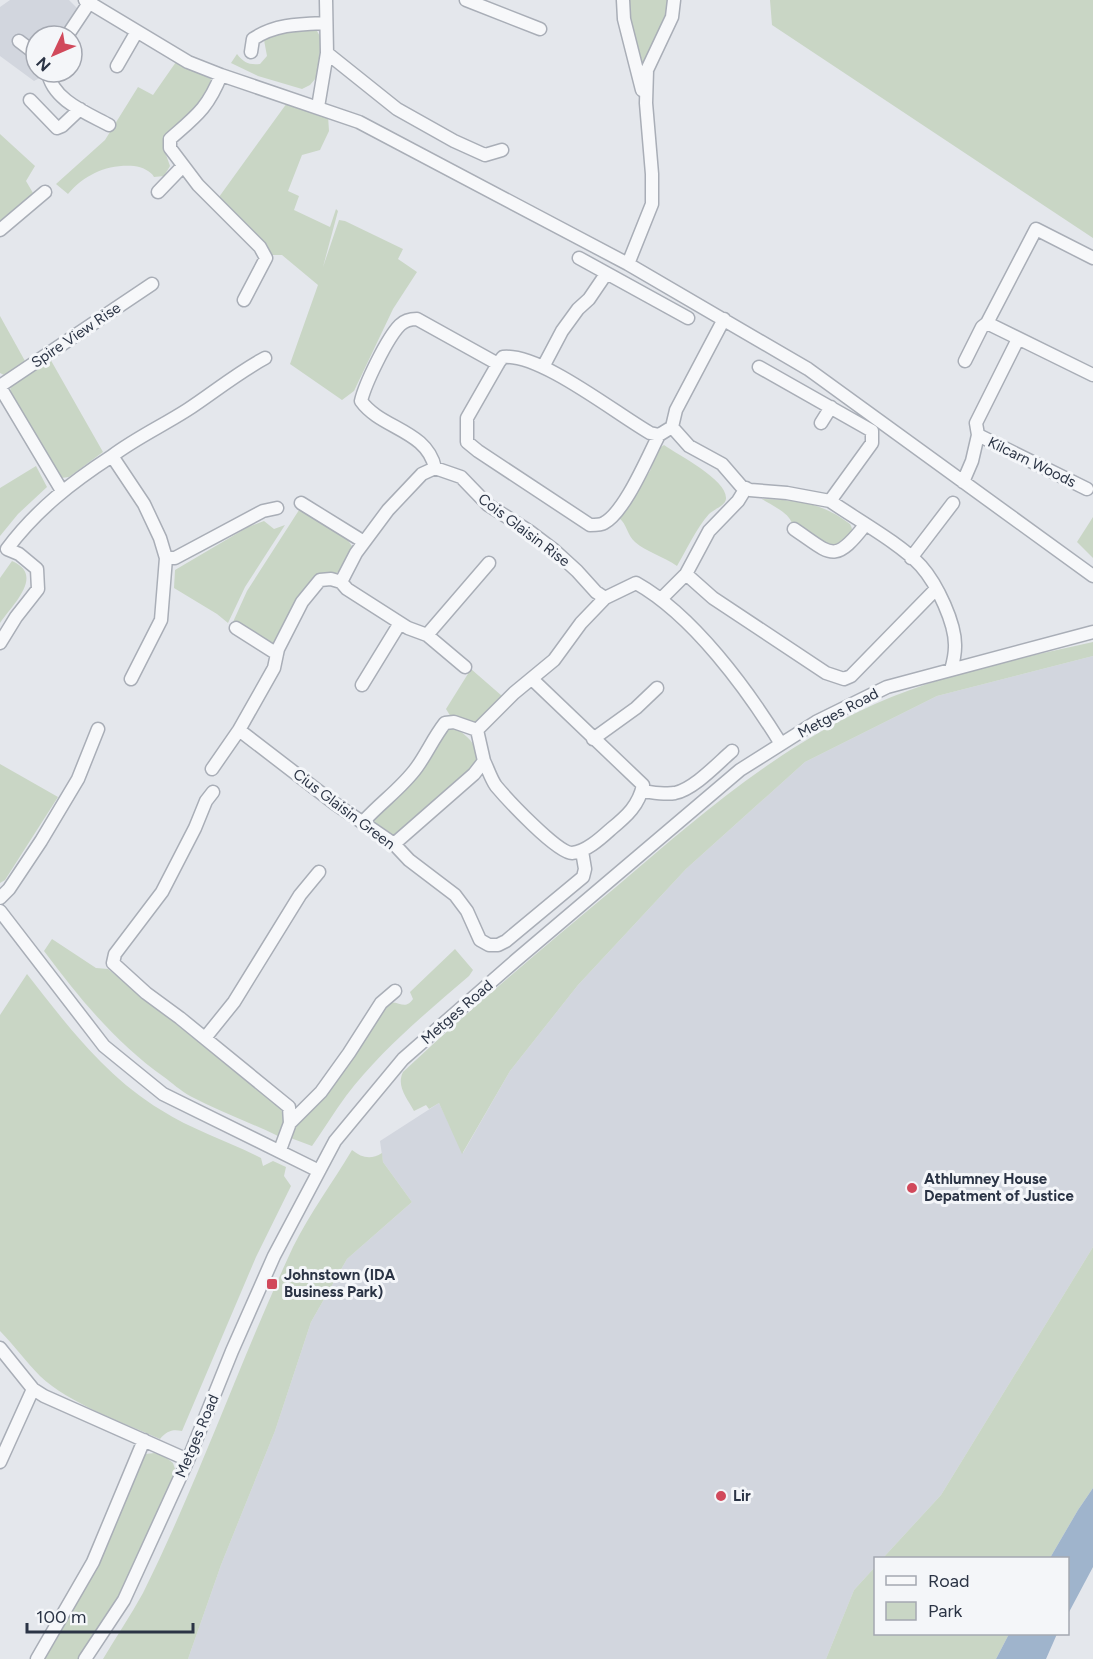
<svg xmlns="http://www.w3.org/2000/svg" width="1093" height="1659" font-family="Figtree,sans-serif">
  <rect width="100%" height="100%" fill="#e4e7ec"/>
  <path fill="#d2d6de" d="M 10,0 L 69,0 L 80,11 L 72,36 L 36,36 L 36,72 L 51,72 L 34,81 L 0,56 L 0,7 Z
    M 1093,656 L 1093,1247 L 941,1495 L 883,1558 L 876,1558 L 875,1567 L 854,1590 L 826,1659 L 188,1659 L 221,1565 L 275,1431 L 311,1322 L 347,1259 L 412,1202 L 383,1162 L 380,1141 L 439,1103 L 463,1153 L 510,1071 L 578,985 L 686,869 L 805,762 L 937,696 Z"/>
  <path fill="#c9d6c5" d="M 627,0 L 669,0 L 668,13 L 644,67 L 628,17 Z
    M 770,0 L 1093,0 L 1093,238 L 772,25 Z
    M 307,30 L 317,31 L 322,40 L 316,78 L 310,85 L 302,89 L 258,76 L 231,63 L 237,54 C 244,63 249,65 260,64 L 267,56 L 264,40 L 272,35 Z
    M 176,62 L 211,79 C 203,108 183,116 165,136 L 163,146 L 170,166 L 164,176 L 154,177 C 151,171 142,167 134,166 C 108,164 85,174 68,194 L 56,184 L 105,140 L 138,87 L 153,95 Z
    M 287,103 L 328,116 L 329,131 L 320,150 L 302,155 L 288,191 L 299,196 L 294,210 L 330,227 L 336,209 L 338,211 L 323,267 L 339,220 L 345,221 L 403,249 L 398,259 L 417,272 L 393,309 L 354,391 L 342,400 L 290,364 L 318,285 L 282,255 L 271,255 L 267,245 L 219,197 Z
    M 0,134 L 35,166 L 26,181 L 33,193 L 28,203 L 0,225 Z
    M 0,316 L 25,361 L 4,375 L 0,373 Z
    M 49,357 L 103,452 L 69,477 L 61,478 L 10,393 L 11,383 Z
    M 664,445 C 678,455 728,480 726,499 C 725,506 714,509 709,514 C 696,529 687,549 677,566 C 663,556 646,552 635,542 C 627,535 627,524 619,518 L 650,471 L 657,450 Z
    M 36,466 L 47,487 L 18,514 L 0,536 L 0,488 Z
    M 762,499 C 797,500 821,502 850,524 C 858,537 840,543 831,549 L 792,524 C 790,513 771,505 762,499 Z
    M 301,507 C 317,518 344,529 353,548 C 349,555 345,567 338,572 C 330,578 322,571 312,580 C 295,597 287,620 276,641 L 273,643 L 267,643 L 233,622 L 247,591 Z
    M 1093,517 L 1093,558 L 1077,542 Z
    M 264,521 L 274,529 L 285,525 L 245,587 L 228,623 L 217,614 L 174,588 L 175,570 L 248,527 Z
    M 12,561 C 45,575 13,604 0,623 L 0,578 Z
    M 1093,642 L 1093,656 L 937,696 L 805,762 L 686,869 L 578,985 L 510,1071 L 462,1154 L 439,1103 L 429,1109 L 426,1105 L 414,1111 C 407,1098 396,1086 403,1072 C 472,1007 544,947 616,887 C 697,818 776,748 875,704 C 943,674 1020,658 1093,642 Z
    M 471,669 L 502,696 L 474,724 L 451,717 L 446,709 Z
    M 452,727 C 465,733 480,745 476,762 C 454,791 422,813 393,836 C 386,835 376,827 373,821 L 413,781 L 447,730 Z
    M 0,764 L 58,797 L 5,880 L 0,883 Z
    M 52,939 L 96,968 L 108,969 L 281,1108 L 284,1122 L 278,1136 C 249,1122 218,1111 190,1096 C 181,1091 172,1083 164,1077 C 116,1043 79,998 44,951 Z
    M 455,949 L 473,970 L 469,976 C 426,1013 381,1050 346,1096 C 334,1112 324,1129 312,1146 L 288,1137 L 294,1124 L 388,1003 C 399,1000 405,1011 413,999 L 410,992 Z
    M 27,974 C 66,1024 106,1077 161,1110 C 192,1130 228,1141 261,1158 L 263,1166 L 273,1161 L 286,1167 L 284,1176 L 291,1186 L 256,1257 L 182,1431 C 172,1429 167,1431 160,1439 C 124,1423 68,1403 40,1376 C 26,1362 14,1345 0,1331 L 0,1015 Z
    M 352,1150 C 362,1158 371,1160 382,1153 L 383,1162 L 412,1202 L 347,1259 L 311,1322 L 275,1431 L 221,1565 L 188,1659 L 103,1659 C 116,1637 131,1615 143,1593 C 199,1480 240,1361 293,1247 C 310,1213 333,1182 352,1150 Z
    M 1093,1247 L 1093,1488 L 1078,1510 L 1050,1558 L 883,1558 L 941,1495 Z
    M 154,1453 L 164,1456 L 173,1463 L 175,1469 L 170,1487 L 127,1582 L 79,1659 L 45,1659 C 84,1596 112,1526 142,1459 L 146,1454 Z
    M 875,1567 L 876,1634 L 1009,1634 L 996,1659 L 826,1659 L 854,1590 Z"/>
  <path fill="#9fb4cc" d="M 1093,1488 L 1093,1567 L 1068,1614 L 1068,1558 L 1050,1558 L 1078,1510 Z
    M 1009,1634 L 1057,1634 L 1046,1659 L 996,1659 Z"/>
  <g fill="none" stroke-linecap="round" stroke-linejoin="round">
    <defs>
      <path id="minor" d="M 85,0 L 188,62 L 221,75 L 359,122 L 628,264 L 808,369 L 1093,576
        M 466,0 L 540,29
        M 623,0 L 624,19 L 642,90
        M 67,36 L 89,3
        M 19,41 L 36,54
        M 251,52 L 253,39 C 275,24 300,24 326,23
        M 327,53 L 397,109 L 454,141 L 485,155 L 502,150
        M 117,66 L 136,33
        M 48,72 C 52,100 87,113 109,125
        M 221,75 C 208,108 196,116 170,139 L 170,148 L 198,185 L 260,247 L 266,258 L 244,300
        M 30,100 L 57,128 L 62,126 L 80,109
        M 318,107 L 327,53 L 326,0
        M 158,192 L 183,166
        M 0,230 L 45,192
        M 579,258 L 688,318
        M 1093,258 L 1036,229 L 987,323 L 1093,375
        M 628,264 L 652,204 L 652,174 L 646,103 L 647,70 L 672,17 L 674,0
        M 724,319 L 676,410 L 672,427 L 689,446 L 722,464 L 741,486 L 750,490 L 787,493 L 830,501 L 872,443 L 872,431 L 759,367
        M 965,361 L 982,327 L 987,323
        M 543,367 L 562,331 L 578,309 L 589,299 L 606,274
        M 0,386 L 152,284
        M 0,387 L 62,491
        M 821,423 L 831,407
        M 659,435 C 648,456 625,512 604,523 C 601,525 594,525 590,525 L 478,451 L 467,442 L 467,418 L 499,362 L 503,357 C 540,353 615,413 650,433 L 659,435 L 672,427
        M 978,435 L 976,423 L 1018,339
        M 112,456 C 136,438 162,426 187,410 C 213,393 237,373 265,358
        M 435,468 C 427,430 381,429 361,401 C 365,384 387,338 400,325 C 405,320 410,319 417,319 L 498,364
        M 963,482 L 972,461 L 978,435 L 1087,489
        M 830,501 C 856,519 901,544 921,566 C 937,584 956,624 955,647 C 955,655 953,663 951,670
        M 301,503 L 364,542
        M 794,529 C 831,554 834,565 865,525
        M 166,558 L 175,558 L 263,511 L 277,508
        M 911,558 L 953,503
        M 686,574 L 713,598 L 826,673 L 844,679 L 851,676 L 936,589
        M 341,582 L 347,589 L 408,628 L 427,635 L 465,667
        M 661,599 L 686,574 L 709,531 L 738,501 L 746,488
        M 236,628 L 277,654
        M 427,635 L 489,563
        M 0,643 L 16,617 L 38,589 L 37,569 L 19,554 L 7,549 C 36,510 72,482 112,456 L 144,504 L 160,538 L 166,558 L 161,620 L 131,679
        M 362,685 L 400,623
        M 239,730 L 334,803 L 394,844 L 409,860 L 455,895 L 467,911 L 480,940 L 489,945 L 498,945 L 506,941 L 583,877 L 585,869 L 582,851
        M 593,739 L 636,708 L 657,688
        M 484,761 C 488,769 491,779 496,786 C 507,799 557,853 572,853 C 586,852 601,838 611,829 C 627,816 639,805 643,785 L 532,679
        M 212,769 L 239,730 L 274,668 L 278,649 L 302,602 L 320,580 L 331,579 L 341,582 L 356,553 L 388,510 L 422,474 L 435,468 L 461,477 L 488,505 L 529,531 L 554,550 L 577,571 L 596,592 L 605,598
        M 642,791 C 652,792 664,795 675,793 C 694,789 717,764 732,751
        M 213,792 L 206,801 L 195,828 L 162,892 L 115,954 L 113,963 L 146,993 L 180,1018 L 289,1107 L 290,1123 L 280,1150
        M 364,821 C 381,802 402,788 417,767 C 427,753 434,737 445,723 L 454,722 L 477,730
        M 394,844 L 474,774 L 484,761 L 477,730 L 514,693 L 554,660 L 581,623 L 605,598 L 636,583 C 693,615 747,689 781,744
        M 0,898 L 9,889 L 41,841 L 78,779 L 98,729
        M 0,911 L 104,1046 L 163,1094 L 319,1171
        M 205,1038 L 234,1002 L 300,895 L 319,872
        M 290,1123 L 321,1092 L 349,1053 L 381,1003 L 395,991
        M 0,1348 L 33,1389 L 44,1396 L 188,1460
        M 0,1462 L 33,1389
        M 37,1659 L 93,1562 L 144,1440
        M 85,1659 L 124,1600 L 188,1460 L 232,1351 L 274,1256 L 335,1141 L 403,1059 L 515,961 L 740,770 L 816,722 L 887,687 L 1093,632"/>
    </defs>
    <use href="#minor" stroke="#a9aeb7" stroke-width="15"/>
    <use href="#minor" stroke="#f7f8fa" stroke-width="12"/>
  </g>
  <g fill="#d1495b" stroke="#f4f6f9" stroke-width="2">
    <circle cx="912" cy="1188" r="6"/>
    <rect x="266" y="1278" width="12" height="12" rx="3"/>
    <circle cx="721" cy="1496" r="6"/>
  </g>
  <g text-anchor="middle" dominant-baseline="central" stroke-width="6" stroke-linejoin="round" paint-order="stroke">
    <g font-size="15" fill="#2b3445" stroke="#f4f6f9">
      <text transform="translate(76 335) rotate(-34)">Spire View Rise</text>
      <text transform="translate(1032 462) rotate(26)">Kilcarn Woods</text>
      <text transform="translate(524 530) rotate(37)">Cois Glaisin Rise</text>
      <text transform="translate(838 713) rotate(-28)">Metges Road</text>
      <text transform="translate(344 809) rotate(37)">Cius Glaisin Green</text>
      <text transform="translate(457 1012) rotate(-41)">Metges Road</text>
      <text transform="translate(197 1436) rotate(-67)">Metges Road</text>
    </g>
    <g font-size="15" font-weight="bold" fill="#2b3445" stroke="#f4f6f9" text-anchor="start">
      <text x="924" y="1179">Athlumney House<tspan x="924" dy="17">Depatment of Justice</tspan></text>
      <text x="284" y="1275">Johnstown (IDA<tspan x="284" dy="17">Business Park)</tspan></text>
      <text x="733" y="1496">Lir</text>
    </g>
  </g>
  <rect x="874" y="1557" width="195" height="78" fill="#f4f6f9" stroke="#a4a8b1" stroke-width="1.5"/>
  <rect x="886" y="1576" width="30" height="9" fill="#f7f8fa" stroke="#a4a8b1" stroke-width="1.5"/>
  <text x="928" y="1587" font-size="18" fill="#2b3445">Road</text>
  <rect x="886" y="1602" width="30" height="18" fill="#c9d6c5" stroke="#a4a8b1" stroke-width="1.5"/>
  <text x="928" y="1617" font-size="18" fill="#2b3445">Park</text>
  <g transform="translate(54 54) rotate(226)"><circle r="28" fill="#f4f6f9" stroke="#a4a8b1" stroke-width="1.5"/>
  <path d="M0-4.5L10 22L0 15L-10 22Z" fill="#d1495b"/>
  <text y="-9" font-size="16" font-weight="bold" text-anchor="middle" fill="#2b3445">N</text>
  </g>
  <path d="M27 1623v9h166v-9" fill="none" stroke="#2b3445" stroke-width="3"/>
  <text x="36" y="1623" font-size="18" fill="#2b3445" stroke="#f4f6f9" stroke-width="4.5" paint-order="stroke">100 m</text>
</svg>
